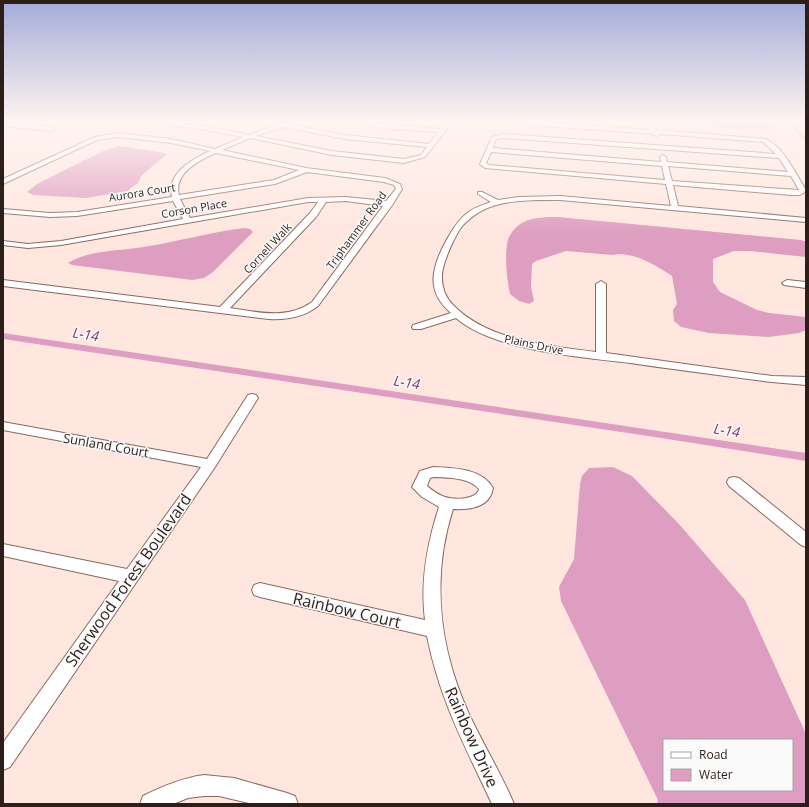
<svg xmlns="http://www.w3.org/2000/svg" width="809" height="807" font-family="'Open Sans',sans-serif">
  <rect width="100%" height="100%" fill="#ffe7e0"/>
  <path fill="#de9ec1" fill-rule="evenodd" d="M 655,121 L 756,122 L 769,123 L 772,126 L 773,130 L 698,126 L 662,124 Z
    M 119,146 L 160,152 L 167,154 L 142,175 L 138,183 L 127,191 L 86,198 L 33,195 L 27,192 L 37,184 L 103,151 Z
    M 558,217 L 801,240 L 806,242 L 806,257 L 750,251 L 734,251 L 713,259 L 713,282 L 720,292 L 757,310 L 769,313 L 806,317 L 806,330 L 799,333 L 769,337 L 709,333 L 681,327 L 674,321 L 673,310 L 677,304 L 672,276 C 655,265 633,251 612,255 L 566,251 L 536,261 L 532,264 L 531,287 L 534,301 L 529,304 L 519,301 L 510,294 C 507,280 504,254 508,240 C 510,233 517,225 524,222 C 534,217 547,217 558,217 Z
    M 244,228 L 250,229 L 253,232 L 213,272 L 204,278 L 192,280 L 72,265 L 68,263 C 89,250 119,251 143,247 C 177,242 210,232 244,228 Z
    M 613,467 L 632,476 L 678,523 L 745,600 L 806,734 L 806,804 L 657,804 L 658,800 L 561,601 L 559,587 L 574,559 L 580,484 L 582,476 L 589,468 ZM 664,740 L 792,740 L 792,790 L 664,790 Z"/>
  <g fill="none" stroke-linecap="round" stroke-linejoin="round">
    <path fill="#de9ec1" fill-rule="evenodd" d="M 787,121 L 792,121 L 806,138 L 806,143 Z
      M 3,333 L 806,453 L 806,461 L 661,438 L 3,339 Z"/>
    <defs>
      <path id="minor" d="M 144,121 L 160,121 L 212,127 L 249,135 L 277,125 L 260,121 L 283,123 L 297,121 L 289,124 L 345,135 L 429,144 L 438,132 L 389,129 L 347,121 L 441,129 L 447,121 L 453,121 L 425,157 L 404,163 L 332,155 L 250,138 L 222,150 L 306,168 L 385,178 L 400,184 L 402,189 L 393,204 L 318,306 C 304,317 287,320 269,319 L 3,286 L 3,280 L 220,307 L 310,213 L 318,202 L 308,202 L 61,245 L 28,248 L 3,245 L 3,241 L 28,244 L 61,241 L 183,219 L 173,201 L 77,216 L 50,217 L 3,213 L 3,209 L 50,213 L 77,212 L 172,197 C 166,174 192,159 210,151 L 171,143 L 118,137 L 97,140 L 3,184 L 3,179 L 95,137 L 118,133 L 171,139 L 215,149 L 243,137 L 212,131 ZM 283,127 L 345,139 L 427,147 L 421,155 L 404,159 L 332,151 L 256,136 ZM 216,153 L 299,170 L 274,180 L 179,195 C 173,173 200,160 216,153 ZM 307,172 L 384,182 L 394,185 L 396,189 L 386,201 L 346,197 L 308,198 L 190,218 L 180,199 L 275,184 ZM 346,201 L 383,206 L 312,302 C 287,320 258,312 230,308 L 316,217 L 326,202 Z
        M 503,121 L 528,121 L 650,130 L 638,121 L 645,121 L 657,130 L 766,139 C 785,149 795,173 806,190 L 805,192 L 800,195 L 791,195 L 673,185 L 678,206 L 806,218 L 806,222 L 560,200 C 534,200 506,199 483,210 C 475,214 469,219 463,225 C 455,235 441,265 442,278 C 442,288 446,298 453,305 C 488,341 549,346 596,352 L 596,284 L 601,281 L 606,284 L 606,353 L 772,376 L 806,377 L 806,385 L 772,382 C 725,376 678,370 630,363 C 581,357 494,351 456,318 L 421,329 L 413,329 L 412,327 L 413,325 L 451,313 C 425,291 432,267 446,241 C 452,231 457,221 466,214 C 473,208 482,205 491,202 L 478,194 L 478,192 L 482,192 L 498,200 L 519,197 L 560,196 L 671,206 L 666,184 L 485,168 L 480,164 L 492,137 L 504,134 L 776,154 L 763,142 L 660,134 L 657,136 L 653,134 L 506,123 ZM 504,138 L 779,158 L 788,172 L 667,162 L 666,157 L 663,155 L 660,157 L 661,162 L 493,148 L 496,139 ZM 491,152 L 662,166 L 665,180 L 489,165 L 486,163 ZM 668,166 L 791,176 L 799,190 L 672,181 Z
        M 3,122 L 52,127 L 55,129 L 52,131 L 3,126 Z
        M 787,280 L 806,282 L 806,288 L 784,285 L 782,283 Z
        M 252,394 L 256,395 L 258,398 L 215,467 L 10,767 L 3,770 L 3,743 L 119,581 L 3,556 L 3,544 L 127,569 L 201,467 L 3,430 L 3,422 L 207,459 L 248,395 Z
        M 433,467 C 453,468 482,468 493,488 C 490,507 470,510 453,509 C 431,578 439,648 469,714 C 483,744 501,773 514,804 L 492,804 C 465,746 440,701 427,636 L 260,597 L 254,595 L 252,590 L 254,585 L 260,583 L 425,620 C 420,581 427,544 439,507 L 422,497 L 412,487 L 420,471 ZM 434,477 C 449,478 468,477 479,489 C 477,500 454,500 445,497 C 438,495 432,490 427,486 L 430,478 Z
        M 734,477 L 739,478 L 806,532 L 806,547 L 801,545 L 729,486 L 727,482 L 729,478 Z
        M 204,775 L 234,778 L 287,793 L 295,796 L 298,804 L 253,804 L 219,796 L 204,796 L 188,798 L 173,804 L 140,804 L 143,796 C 163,786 182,778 204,775 Z"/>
    </defs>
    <use href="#minor" stroke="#8a685e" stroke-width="2"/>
    <use href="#minor" fill="#fff" fill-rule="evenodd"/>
  </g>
  <linearGradient id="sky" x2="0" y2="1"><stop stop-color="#a4abd8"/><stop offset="0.52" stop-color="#fff4f1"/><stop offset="1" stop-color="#fff4f1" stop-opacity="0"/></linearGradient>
  <rect width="809" height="234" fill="url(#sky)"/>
  <g text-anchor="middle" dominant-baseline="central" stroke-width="3" stroke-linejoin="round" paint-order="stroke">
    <g font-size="11" fill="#2c1f1a" stroke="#fafafa">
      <text transform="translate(142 192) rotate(-9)">Aurora Court</text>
      <text transform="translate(194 208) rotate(-10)">Corson Place</text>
      <text transform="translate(356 230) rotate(-54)">Triphammer Road</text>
      <text transform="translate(267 248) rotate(-47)">Cornell Walk</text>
      <text transform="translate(534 344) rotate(12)">Plains Drive</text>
    </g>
    <g font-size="13" fill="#2c1f1a" stroke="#fafafa">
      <text transform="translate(106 445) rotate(10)">Sunland Court</text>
    </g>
    <g font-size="14" font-style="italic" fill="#823665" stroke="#fafafa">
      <text transform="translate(86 334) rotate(9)">L-14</text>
      <text transform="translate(407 382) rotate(9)">L-14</text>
      <text transform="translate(727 430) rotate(9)">L-14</text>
    </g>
    <g font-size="16" fill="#2c1f1a" stroke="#fafafa">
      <text transform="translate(128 580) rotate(-55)">Sherwood Forest Boulevard</text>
      <text transform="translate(347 610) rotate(13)">Rainbow Court</text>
      <text transform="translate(472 737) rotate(66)">Rainbow Drive</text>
    </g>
  </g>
  <rect width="809" height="807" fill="none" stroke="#2c1f1a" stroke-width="8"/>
  <rect x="663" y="739" width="130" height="52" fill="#fafafa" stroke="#a8a2a0"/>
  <rect x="671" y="752" width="20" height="6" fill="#ffffff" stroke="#a8a2a0"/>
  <text x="699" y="759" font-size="12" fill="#2c1f1a">Road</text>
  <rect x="671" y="769" width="20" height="12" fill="#de9ec1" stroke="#a8a2a0"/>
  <text x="699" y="779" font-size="12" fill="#2c1f1a">Water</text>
</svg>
